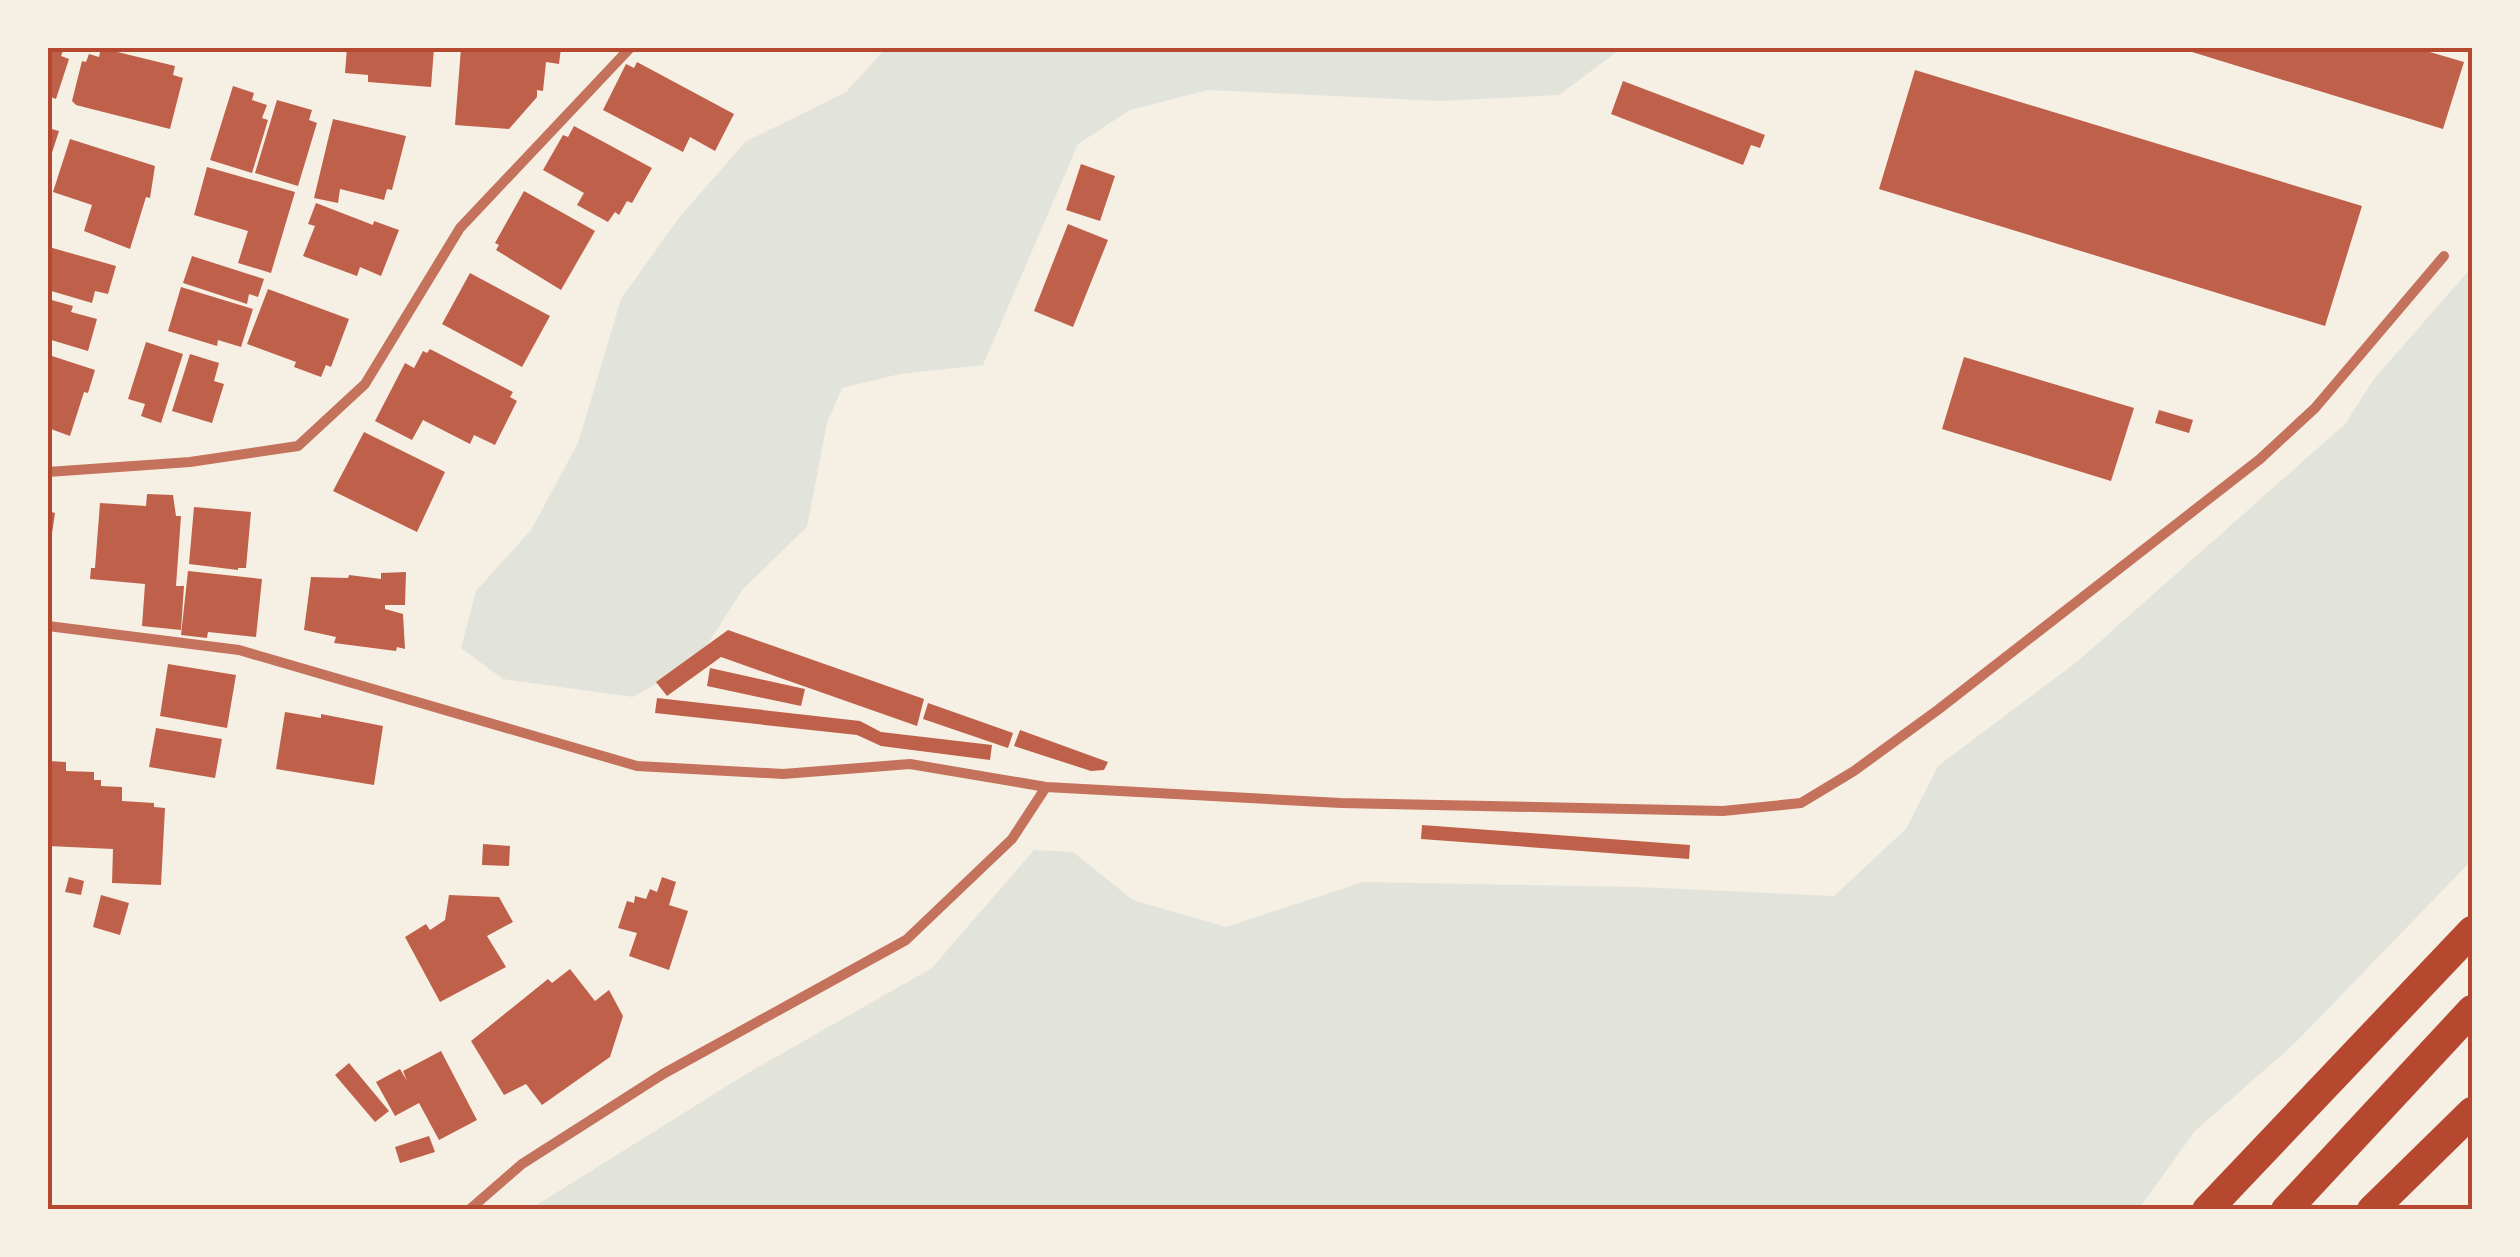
<svg xmlns="http://www.w3.org/2000/svg" width="2520" height="1257" font-family="'Nunito Sans',sans-serif">
  <rect width="100%" height="100%" fill="#f6efe4"/>
  <path fill="#e2e4dc" d="M 886,48 L 1622,48 L 1559,95 L 1439,101 L 1208,90 L 1130,110 L 1078,144 L 983,365 L 900,374 L 842,388 L 827,423 L 807,527 L 743,589 L 697,661 L 633,697 L 503,679 L 461,648 L 476,591 L 531,530 L 578,443 L 621,299 L 679,218 L 745,142 L 846,92 Z
    M 2472,267 L 2472,860 L 2295,1043 L 2195,1131 L 2139,1209 L 530,1209 L 741,1077 L 932,968 L 1034,850 L 1073,852 L 1133,900 L 1226,927 L 1363,882 L 1639,887 L 1834,896 L 1906,829 L 1938,766 L 2078,661 L 2345,424 L 2374,379 Z"/>
  <path fill="#bf614a" d="M 48,48 L 64,48 L 61,56 L 69,59 L 56,99 L 48,96 Z
    M 101,48 L 175,66 L 173,75 L 183,78 L 170,129 L 76,105 L 72,101 L 82,61 L 86,62 L 89,54 L 99,57 Z
    M 347,48 L 434,48 L 431,87 L 368,82 L 368,75 L 345,73 Z
    M 461,48 L 561,48 L 559,64 L 546,62 L 543,91 L 537,90 L 537,97 L 509,129 L 455,125 Z
    M 2179,48 L 2416,48 L 2464,62 L 2443,129 Z
    M 637,62 L 734,114 L 715,151 L 690,137 L 683,152 L 603,110 L 626,64 L 634,68 Z
    M 1915,70 L 2362,206 L 2325,326 L 1879,189 Z
    M 1623,81 L 1765,135 L 1760,148 L 1751,145 L 1743,165 L 1611,114 Z
    M 233,86 L 254,93 L 252,100 L 267,105 L 262,118 L 268,120 L 252,173 L 210,160 Z
    M 277,100 L 312,110 L 309,120 L 317,123 L 298,186 L 255,173 Z
    M 333,119 L 406,136 L 392,190 L 387,189 L 384,200 L 340,189 L 338,203 L 314,198 Z
    M 574,126 L 652,168 L 632,203 L 627,201 L 619,215 L 615,212 L 608,222 L 577,205 L 584,193 L 543,170 L 563,135 L 568,137 Z
    M 48,128 L 59,131 L 48,165 Z
    M 70,139 L 155,166 L 150,198 L 146,197 L 130,249 L 84,231 L 92,205 L 53,192 Z
    M 1081,164 L 1115,176 L 1100,221 L 1066,210 Z
    M 207,167 L 295,192 L 271,273 L 238,263 L 248,231 L 194,215 Z
    M 524,191 L 595,231 L 561,290 L 496,250 L 499,245 L 495,243 Z
    M 316,203 L 373,225 L 374,221 L 399,230 L 381,276 L 360,267 L 357,276 L 303,256 L 315,226 L 308,224 Z
    M 1068,224 L 1108,240 L 1073,327 L 1034,311 Z
    M 49,247 L 116,266 L 108,294 L 95,291 L 92,303 L 48,290 Z
    M 192,256 L 264,279 L 258,297 L 249,294 L 247,304 L 183,283 Z
    M 470,273 L 550,316 L 522,367 L 442,324 Z
    M 181,287 L 253,309 L 241,347 L 218,340 L 217,346 L 168,331 Z
    M 268,289 L 349,319 L 331,367 L 326,365 L 321,377 L 294,367 L 296,362 L 247,344 Z
    M 48,299 L 73,306 L 71,312 L 97,319 L 88,351 L 48,339 Z
    M 146,342 L 183,354 L 161,423 L 141,416 L 145,404 L 128,399 Z
    M 430,349 L 513,392 L 510,397 L 517,401 L 495,445 L 474,435 L 470,444 L 423,420 L 412,440 L 375,421 L 405,363 L 414,368 L 423,351 L 427,353 Z
    M 190,354 L 219,363 L 214,381 L 224,384 L 212,423 L 172,411 Z
    M 52,356 L 95,370 L 88,393 L 84,392 L 70,436 L 48,428 L 48,370 Z
    M 1964,357 L 2134,408 L 2111,481 L 1942,429 Z
    M 2159,410 L 2193,420 L 2189,433 L 2155,423 Z
    M 364,432 L 445,472 L 417,532 L 333,491 Z
    M 147,494 L 173,495 L 176,516 L 181,516 L 176,586 L 184,586 L 181,630 L 142,626 L 145,584 L 90,579 L 91,568 L 95,568 L 100,503 L 146,506 Z
    M 194,507 L 251,512 L 246,568 L 238,568 L 238,570 L 189,564 Z
    M 48,511 L 55,513 L 50,547 L 48,547 Z
    M 188,571 L 262,579 L 256,637 L 208,632 L 207,638 L 181,635 Z
    M 406,572 L 405,605 L 385,605 L 385,609 L 403,614 L 405,649 L 397,647 L 396,651 L 334,643 L 336,637 L 304,630 L 311,577 L 348,578 L 349,575 L 381,579 L 381,573 Z
    M 728,630 L 924,699 L 917,726 L 721,657 L 667,696 L 656,682 Z
    M 168,664 L 236,675 L 227,728 L 160,716 Z
    M 710,668 L 805,689 L 801,706 L 707,686 Z
    M 657,698 L 860,721 L 881,732 L 992,745 L 990,760 L 881,746 L 857,735 L 655,713 Z
    M 928,703 L 1013,733 L 1008,748 L 923,719 Z
    M 285,712 L 321,718 L 321,714 L 383,726 L 374,785 L 276,769 Z
    M 156,728 L 222,739 L 215,778 L 149,767 Z
    M 1020,730 L 1108,762 L 1104,770 L 1091,771 L 1014,746 Z
    M 48,761 L 66,762 L 66,771 L 94,772 L 94,780 L 101,780 L 101,786 L 122,787 L 122,801 L 154,803 L 154,807 L 165,808 L 161,885 L 112,883 L 113,849 L 48,846 Z
    M 1422,825 L 1690,845 L 1689,859 L 1421,839 Z
    M 483,844 L 510,846 L 509,866 L 482,865 Z
    M 69,877 L 84,881 L 81,895 L 65,892 Z
    M 662,877 L 676,882 L 669,905 L 688,911 L 669,970 L 629,956 L 637,933 L 618,928 L 627,901 L 634,903 L 635,896 L 646,899 L 650,889 L 657,892 Z
    M 101,895 L 129,903 L 120,935 L 93,927 Z
    M 449,895 L 499,897 L 513,922 L 487,936 L 506,967 L 440,1002 L 405,937 L 426,924 L 430,930 L 445,920 Z
    M 570,969 L 595,1001 L 609,990 L 623,1016 L 610,1057 L 542,1105 L 526,1084 L 504,1095 L 471,1041 L 548,979 L 552,983 Z
    M 441,1051 L 477,1120 L 439,1140 L 419,1103 L 395,1116 L 376,1082 L 400,1069 L 407,1081 L 403,1071 Z
    M 349,1063 L 389,1111 L 375,1122 L 335,1075 Z
    M 429,1136 L 435,1152 L 400,1163 L 395,1147 Z"/>
  <g fill="none" stroke-linecap="round" stroke-linejoin="round">
    <path stroke="#c5725c" stroke-width="10" d="M 48,472 L 190,462 L 298,446 L 365,384 L 460,228 L 630,48
      M 48,626 L 239,650 L 637,766 L 783,774 L 910,764 L 1046,787 L 1341,803 L 1723,811 L 1801,803 L 1854,771 L 1939,709 L 2260,459 L 2315,408 L 2444,256
      M 469,1210 L 522,1164 L 663,1074 L 906,940 L 1012,839 L 1046,787"/>
    <path stroke="#b5482f" stroke-width="30" d="M 2207,1210 L 2472,931
      M 2286,1210 L 2472,1010
      M 2372,1210 L 2472,1112"/>
  </g>
  <rect width="2520" height="1257" fill="none" stroke="#f6efe4" stroke-width="100"/>
  <rect x="50" y="50" width="2420" height="1157" fill="none" stroke="#b5482f" stroke-width="4"/>
</svg>
